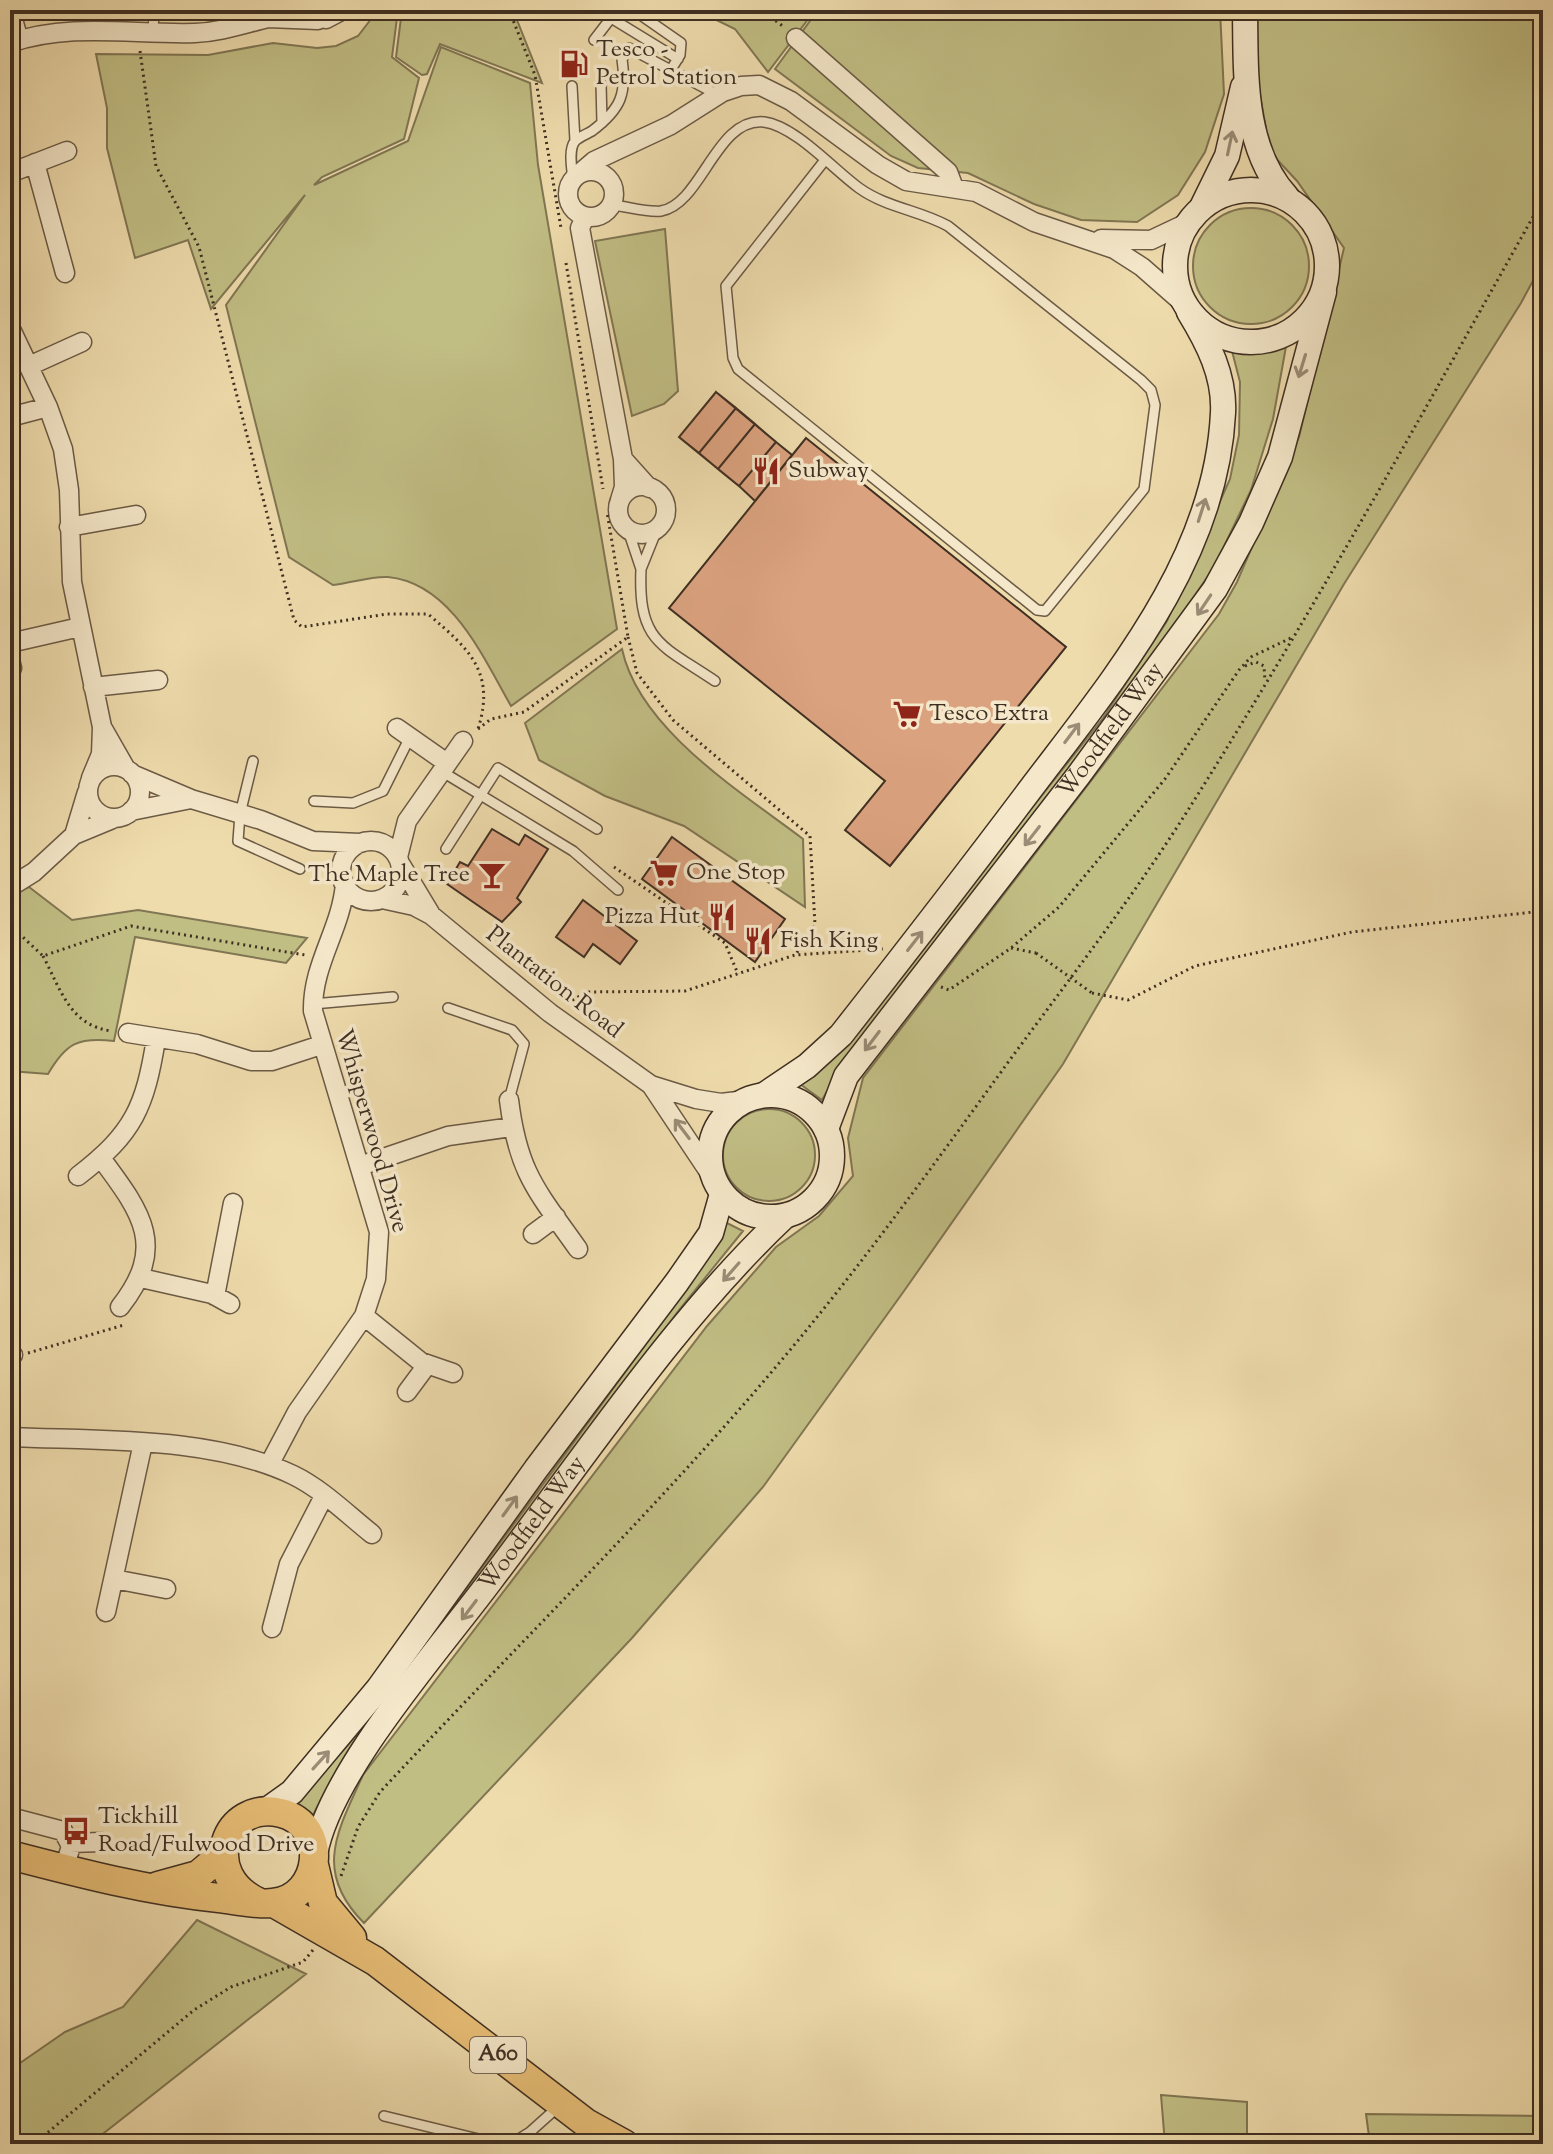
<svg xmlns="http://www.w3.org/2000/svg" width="1553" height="2154" font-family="'Sorts Mill Goudy',serif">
  <rect width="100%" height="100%" fill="#efdcad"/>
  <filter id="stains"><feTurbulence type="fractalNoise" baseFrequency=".0025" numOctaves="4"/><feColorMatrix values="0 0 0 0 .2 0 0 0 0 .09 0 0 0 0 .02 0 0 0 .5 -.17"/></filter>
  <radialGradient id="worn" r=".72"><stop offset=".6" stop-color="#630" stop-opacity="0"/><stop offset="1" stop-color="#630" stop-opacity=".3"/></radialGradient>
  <path fill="#c1be84" stroke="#807653" stroke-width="2" d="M 378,10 L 398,10 L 392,57 L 419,78 L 404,139 L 322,177 L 314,185 L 408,141 L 441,47 L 530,83 L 538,165 L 617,629 L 511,706 C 483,657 451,583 388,577 C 371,576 351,583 333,585 L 289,557 L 226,305 L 305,195 L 211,309 L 188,240 L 135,258 L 107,148 L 107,108 L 96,54 L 208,55 L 273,43 L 317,48 L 336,46 L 358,36 Z
    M 402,10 L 513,10 L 542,83 L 440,44 L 427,74 L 422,75 L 396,57 Z
    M 696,10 L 815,10 L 768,72 L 735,29 Z
    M 818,10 L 1220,10 L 1224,94 L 1205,152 L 1178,195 L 1137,222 L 1081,220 L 1034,204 L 968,173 L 918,168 L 891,156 L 775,69 Z
    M 1257,10 L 1543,10 L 1543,262 L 1521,303 L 1344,584 L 1063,1064 L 904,1291 L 763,1487 L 632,1638 L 364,1923 C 313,1872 337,1832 363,1775 L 707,1326 L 776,1247 L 819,1216 L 853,1176 L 848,1138 L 863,1078 L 1219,614 L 1237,582 L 1299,437 L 1344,248 L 1297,181 L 1270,152 L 1258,83 Z
    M1193 266a58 58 0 1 1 116 0a58 58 0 1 1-116 0Z
    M 665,229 L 678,391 L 664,404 L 632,416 L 595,241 Z
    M 1287,341 L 1273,419 L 1251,490 L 1214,567 L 1109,723 L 847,1056 L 822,1100 L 800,1084 L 841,1050 L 1103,718 L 1167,621 L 1230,479 L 1239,435 L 1240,382 L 1232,351 L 1269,351 Z
    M 622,649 C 639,729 741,792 803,839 L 805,907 L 684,826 L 605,796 L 539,760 L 525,723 Z
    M 29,887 L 72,920 L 138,910 L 307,938 L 286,963 L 135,937 L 114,1041 C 78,1037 66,1043 48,1074 L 10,1071 L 10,894 Z
    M723 1155a46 46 0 1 1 92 0a46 46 0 1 1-92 0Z
    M 723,1221 L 743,1231 L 679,1310 L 331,1780 L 312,1817 L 292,1802 L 347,1746 L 407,1670 L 689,1285 Z
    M 197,1920 L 306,1974 L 90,2144 L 10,2144 L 10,2070 L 65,2032 L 123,2007 Z
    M 1161,2095 L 1247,2102 L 1247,2144 L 1165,2144 Z
    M 1366,2114 L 1543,2116 L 1543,2144 L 1370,2144 Z"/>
  <path fill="#dba27f" stroke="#3f2f22" stroke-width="2" d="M 716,392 L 776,442 L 739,486 L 679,437 Z
    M 716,392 L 736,408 L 699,453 L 679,437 Z
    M 736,408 L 755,424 L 718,469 L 699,453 Z
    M 755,424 L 776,442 L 739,486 L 718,469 Z
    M 806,438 L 1066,647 L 890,866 L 845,830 L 885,781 L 669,608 Z
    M 776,442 L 792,455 L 755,501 L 739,486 Z
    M 492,829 L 519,845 L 525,835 L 548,849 L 517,898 L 521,902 L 502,922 L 447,884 L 460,862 L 468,866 Z
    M 672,837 L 785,919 L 755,962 L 642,879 Z
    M 583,900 L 637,941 L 620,964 L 593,944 L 584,957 L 556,937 Z"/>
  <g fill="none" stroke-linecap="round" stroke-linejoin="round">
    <defs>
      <path id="lane" d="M 15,10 L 23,38
        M 611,18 L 678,59
        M 153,33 L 154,10
        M 594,40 L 614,14 L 635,11 L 681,43 L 680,55 L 672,68
        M 601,83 L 602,123
        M 572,86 L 575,141
        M 573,180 C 572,169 568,150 575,141 C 579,137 587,134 592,131 C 621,109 627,94 622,59 L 629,48 L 718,95
        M 612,205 C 626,206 647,213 661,211 C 702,204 716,117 764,122 C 795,126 833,169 859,188 C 887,208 919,210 948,226 L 1141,380 L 1151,390 L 1155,405 L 1144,489 L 1045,611 L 1037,610 L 738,369 L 733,358 L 726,286 L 825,160
        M 628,530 L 641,569 L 658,527
        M 641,569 C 638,642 660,644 715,681
        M 253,761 L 240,814 L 238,841 L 300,869
        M 441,771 L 573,851 L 618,890
        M 314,801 L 353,803 L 383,791 L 409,739
        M 446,849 L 498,768 L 597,829
        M 313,1004 L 393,997
        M 448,1008 L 512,1030 L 524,1044 L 509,1100
        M 384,2116 L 499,2144
        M 511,2144 L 530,2132 L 559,2106"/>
      <path id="street" d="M 275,10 L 268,18 L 318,20
        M 310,15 L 326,19 L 343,10
        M 796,38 L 948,172 L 954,188
        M 10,43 C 71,22 133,35 195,33 C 221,32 243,24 268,18
        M 35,163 L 65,273
        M568 194a23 23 0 1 1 46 0a23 23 0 1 1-46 0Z
        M 10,173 L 67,151
        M 580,173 L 594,161 L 671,125 L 723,92 L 741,86 L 759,85 L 791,101 L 878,165 L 906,181 L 976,192 L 1034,222 L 1114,249 L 1142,267 L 1183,303
        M 585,217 L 580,228 L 623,459
        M 1101,239 L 1151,240 L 1187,223
        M 10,327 L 48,407 L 63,449 L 69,490 L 72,582 L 102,727
        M 29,366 L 82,342
        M 10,417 L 48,407
        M618 510a24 24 0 1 1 48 0a24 24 0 1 1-48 0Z
        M 620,500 L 624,487 L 623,459 L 649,488
        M 69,527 L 136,515
        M 10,643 L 80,627
        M 10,660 L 12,668
        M 93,687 L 158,680
        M 397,728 L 447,763
        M88 792a26 26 0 1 1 52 0a26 26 0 1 1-52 0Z
        M 91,778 L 101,754 L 102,727 L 126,769
        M 87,792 L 74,835 L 115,818
        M 191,799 L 261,820 L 313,841 L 360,843
        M 131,811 L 191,799 L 132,774
        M341 871a30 30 0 1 1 60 0a30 30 0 1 1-60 0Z
        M 398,857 L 407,821 L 463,741
        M 401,865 L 430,913
        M 10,887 L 34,872 L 74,835
        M 382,899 L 414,906 L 431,915 L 550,1013 L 651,1085 L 696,1099 L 721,1103 L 746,1100
        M 128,1033 L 197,1044 L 251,1061 L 272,1061 L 321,1045
        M 651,1085 L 711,1175
        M 509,1100 C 518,1173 537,1191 578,1249
        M 101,1158 C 141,1212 168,1246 120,1307
        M 360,1166 L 448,1136 L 512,1127
        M 78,1176 C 134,1133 145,1107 156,1039
        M 533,1234 L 556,1217
        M 141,1278 L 212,1294 L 230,1304
        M 215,1296 L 233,1203
        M 364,1316 L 421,1362 L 453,1373
        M 10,1355 L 13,1355
        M 407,1392 L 427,1365
        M 10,1437 C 100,1441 211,1436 293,1475 C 322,1489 347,1514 372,1534
        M 269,1465 L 297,1412 L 364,1316 L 376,1279 L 379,1232 L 313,1011 C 312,964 341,930 345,884
        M 114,1579 L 166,1589
        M 106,1612 L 143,1443
        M 272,1628 L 289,1564 L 324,1496
        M 10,1817 L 63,1831 L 71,1846 L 64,1869
        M 70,1843 L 102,1842"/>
      <g id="secondary">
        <path d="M 1245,10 C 1246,73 1242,148 1287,197"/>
        <circle cx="1251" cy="266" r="76"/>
        <path d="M 1203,205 L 1227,156 L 1243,87"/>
        <path d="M 764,1095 L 807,1066 L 841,1035 C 903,956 965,876 1026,795 C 1110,683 1216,562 1223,413 C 1225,376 1208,343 1189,312"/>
        <circle cx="771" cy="1156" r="61"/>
        <path id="s1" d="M 826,1129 L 846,1076 L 1078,776 L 1215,589 L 1251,523 L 1280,457 L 1324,292"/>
        <path d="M 264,1812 L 292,1792 L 378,1689 L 536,1469 L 677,1282 L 711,1233 L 722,1194"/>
        <path id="s2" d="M 315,1854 C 330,1772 439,1650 491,1580 C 582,1461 676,1318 785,1216"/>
      </g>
      <path id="primary" d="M 10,1855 C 79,1873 148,1891 219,1898 C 236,1900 256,1905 273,1903 C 322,1898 330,1825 281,1813 C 225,1799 197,1875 260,1903
        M 314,1865 L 323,1903 L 352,1938
        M 158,1886 L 198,1875 L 223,1854
        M 274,1903 L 375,1961 L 586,2123 L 624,2144"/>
    </defs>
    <use href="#lane" stroke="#6b5a45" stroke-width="12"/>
    <use href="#street" stroke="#6b5a45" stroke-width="21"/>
    <use href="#secondary" stroke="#3f2f22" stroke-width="27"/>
    <use href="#primary" stroke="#3f2f22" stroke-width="31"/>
    <path stroke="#3f2f22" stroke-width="3" stroke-dasharray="2 4" stroke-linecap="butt" d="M 509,10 L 535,75 L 561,228
      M 761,10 L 784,27
      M 140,51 L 156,166 L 199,247 L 294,620 L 302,627 L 387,614 L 428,614 C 469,649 496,672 478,729
      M 566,263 L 603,489
      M 628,637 L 637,673 L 673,720 L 810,836 L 815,925 L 796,954
      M 1245,666 L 1256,662 L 1264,666 L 1265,681
      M 478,729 L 491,719 L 524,712 L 628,637 L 607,512
      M 614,867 L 725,943 L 738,974
      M 10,925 L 43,956 L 131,926 L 305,955
      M 1011,948 L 1036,953
      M 43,956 C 61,990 70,1026 112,1031
      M 941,987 L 949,990 L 1011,948 L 1059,907 L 1165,779 L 1239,670 L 1251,657 L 1293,637
      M 1092,993 L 1128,1000 L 1195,966 L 1352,932 L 1543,911
      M 567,1003 L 587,992 L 685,991 L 795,955 L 883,949
      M 28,1353 L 124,1325
      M 341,1876 L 358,1827 L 380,1792 C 513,1649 654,1512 780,1362 C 861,1266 935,1163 1009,1061 C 1068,981 1129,902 1183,818 C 1311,616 1426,407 1543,199
      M 34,2144 L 194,2010 L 231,1987 L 303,1962 L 313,1950"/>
    <use href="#lane" stroke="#f5e8ca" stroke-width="9"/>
    <use href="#street" stroke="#f5e8ca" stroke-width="18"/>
    <use href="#secondary" stroke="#f5e8ca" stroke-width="24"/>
    <use href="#primary" stroke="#e8be76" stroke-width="28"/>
    <path stroke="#3f2f22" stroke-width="3" stroke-dasharray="2 4" stroke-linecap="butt" d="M 1036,953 L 1092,993"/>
  </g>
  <defs><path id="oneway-shaft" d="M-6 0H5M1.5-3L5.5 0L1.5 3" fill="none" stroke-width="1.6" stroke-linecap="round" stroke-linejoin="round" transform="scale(2)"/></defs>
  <g stroke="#9a8c76">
    <use href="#oneway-shaft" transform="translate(1230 143) rotate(-78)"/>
    <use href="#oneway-shaft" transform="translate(1302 366) rotate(107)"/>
    <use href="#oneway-shaft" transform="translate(1202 510) rotate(-72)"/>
    <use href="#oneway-shaft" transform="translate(1204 605) rotate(124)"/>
    <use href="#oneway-shaft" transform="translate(1072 733) rotate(-53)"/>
    <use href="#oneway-shaft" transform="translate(1032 836) rotate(128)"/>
    <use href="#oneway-shaft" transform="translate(915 941) rotate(-52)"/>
    <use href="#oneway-shaft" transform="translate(872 1041) rotate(127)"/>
    <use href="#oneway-shaft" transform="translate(682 1129) rotate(-127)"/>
    <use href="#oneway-shaft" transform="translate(731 1272) rotate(131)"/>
    <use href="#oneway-shaft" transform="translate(510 1506) rotate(-54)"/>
    <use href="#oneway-shaft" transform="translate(469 1610) rotate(127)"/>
    <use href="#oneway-shaft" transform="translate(321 1760) rotate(-48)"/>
  </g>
  <defs>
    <symbol id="fuel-bare" viewBox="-9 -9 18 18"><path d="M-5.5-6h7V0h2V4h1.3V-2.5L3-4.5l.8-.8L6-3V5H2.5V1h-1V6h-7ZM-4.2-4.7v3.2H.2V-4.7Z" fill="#8f2418" stroke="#f5e8ca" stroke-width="2.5" paint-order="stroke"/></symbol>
    <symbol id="restaurant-bare" viewBox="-9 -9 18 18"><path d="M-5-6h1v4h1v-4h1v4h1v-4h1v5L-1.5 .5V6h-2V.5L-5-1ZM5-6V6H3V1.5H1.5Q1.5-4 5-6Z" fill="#8f2418" stroke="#f5e8ca" stroke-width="2.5" paint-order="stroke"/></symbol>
    <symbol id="supermarket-bare" viewBox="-9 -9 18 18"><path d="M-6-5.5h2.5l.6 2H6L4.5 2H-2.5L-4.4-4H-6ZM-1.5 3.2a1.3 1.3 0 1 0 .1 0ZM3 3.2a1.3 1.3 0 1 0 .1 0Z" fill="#8f2418" stroke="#f5e8ca" stroke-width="2.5" paint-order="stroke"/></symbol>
    <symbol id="bar-bare" viewBox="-9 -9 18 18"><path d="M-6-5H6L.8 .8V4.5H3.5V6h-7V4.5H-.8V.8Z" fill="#8f2418" stroke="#f5e8ca" stroke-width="2.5" paint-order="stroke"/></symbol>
    <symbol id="bus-bare" viewBox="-9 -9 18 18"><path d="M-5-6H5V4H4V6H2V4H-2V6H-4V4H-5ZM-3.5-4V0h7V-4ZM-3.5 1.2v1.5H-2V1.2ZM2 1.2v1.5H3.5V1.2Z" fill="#8f2418" stroke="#f5e8ca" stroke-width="2.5" paint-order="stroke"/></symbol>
  </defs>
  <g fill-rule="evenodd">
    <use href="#fuel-bare" x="554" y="44" width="40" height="40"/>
    <use href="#restaurant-bare" x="746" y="451" width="40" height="40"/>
    <use href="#supermarket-bare" x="887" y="694" width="40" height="40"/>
    <use href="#supermarket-bare" x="644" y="853" width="40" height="40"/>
    <use href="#bar-bare" x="472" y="855" width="40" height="40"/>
    <use href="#restaurant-bare" x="702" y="897" width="40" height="40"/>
    <use href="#restaurant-bare" x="738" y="921" width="40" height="40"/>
    <use href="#bus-bare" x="56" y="1811" width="40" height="40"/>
  </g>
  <g text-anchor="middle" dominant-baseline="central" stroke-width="7" stroke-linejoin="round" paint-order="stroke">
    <rect fill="#f5e8ca" stroke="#766654" stroke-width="2" x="470" y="2037" width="56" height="36" rx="6"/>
    <g font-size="22" font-weight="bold" fill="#3f2f22">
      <text x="498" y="2055">A60</text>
    </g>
    <g font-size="24" fill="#3f2f22" stroke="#f5e8ca" text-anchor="start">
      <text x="596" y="50">Tesco -<tspan x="596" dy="28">Petrol Station</tspan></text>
      <text x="788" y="471">Subway</text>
      <text x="929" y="714">Tesco Extra</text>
      <text x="686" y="873">One Stop</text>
      <text x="470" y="875" text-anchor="end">The Maple Tree</text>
      <text x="700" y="917" text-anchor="end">Pizza Hut</text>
      <text x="780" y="941">Fish King</text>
      <text x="98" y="1817">Tickhill<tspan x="98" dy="28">Road/Fulwood Drive</tspan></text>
    </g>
    <g font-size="24" fill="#3f2f22" stroke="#f5e8ca">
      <text stroke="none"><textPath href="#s1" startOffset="492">Woodfield Way</textPath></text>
      <text transform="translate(554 983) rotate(38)">Plantation Road</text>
      <text transform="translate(371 1131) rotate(74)">Whisperwood Drive</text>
      <text stroke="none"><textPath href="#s2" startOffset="398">Woodfield Way</textPath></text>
    </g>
  </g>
  <rect width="1553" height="2154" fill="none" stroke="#efdcad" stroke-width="40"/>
  <rect x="12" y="12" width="1529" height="2130" fill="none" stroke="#3f2f22" stroke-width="4"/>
  <rect x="20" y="20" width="1513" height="2114" fill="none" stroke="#3f2f22" stroke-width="2"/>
  <rect width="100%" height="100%" filter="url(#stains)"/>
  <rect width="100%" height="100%" fill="url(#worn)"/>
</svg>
